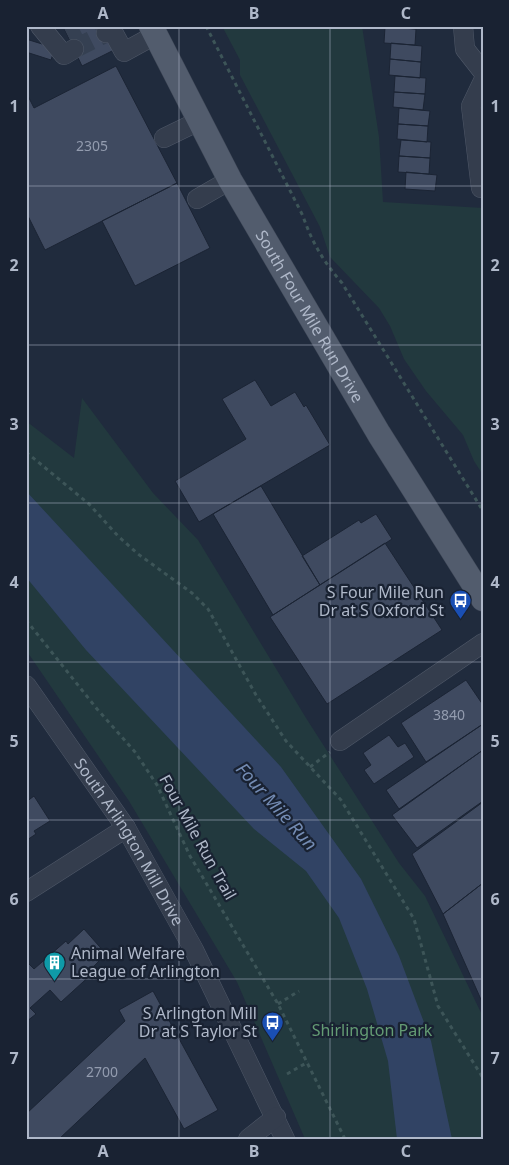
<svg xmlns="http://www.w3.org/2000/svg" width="509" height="1165" font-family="'Noto Sans',sans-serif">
  <rect width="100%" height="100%" fill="#202b3d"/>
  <path fill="#22393e" d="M 222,26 L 362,26 L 379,137 L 383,202 L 483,208 L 483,475 L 474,461 L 463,435 L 426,391 L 404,359 L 390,326 L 379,308 L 330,257 L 320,227 L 240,75 L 240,60 Z
    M 82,398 L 153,493 L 198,540 L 306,718 L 399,863 L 425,896 L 483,1017 L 483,1139 L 305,1139 L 237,982 L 129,801 L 26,650 L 26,421 L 74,458 Z"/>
  <path fill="#314364" d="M 26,491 L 281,767 L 361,879 L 399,956 L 431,1041 L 452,1139 L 397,1139 L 388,1061 L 367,989 L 339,918 L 306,871 L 254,829 L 86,650 L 26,577 Z"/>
  <path fill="#3f4a60" stroke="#1b2434" d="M 63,26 L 103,26 L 114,50 L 82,66 Z
    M 385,26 L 416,26 L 416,29 Z
    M 385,27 L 416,29 L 415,45 L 384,43 Z
    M 26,39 L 55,48 L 51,60 L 26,52 Z
    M 391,43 L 422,46 L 421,62 L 390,59 Z
    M 390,59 L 421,62 L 420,78 L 389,75 Z
    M 116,66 L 177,183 L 45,250 L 26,212 L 26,92 L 34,108 Z
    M 395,76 L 426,78 L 425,94 L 394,92 Z
    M 394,92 L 425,94 L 423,110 L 393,107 Z
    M 399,108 L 430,111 L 428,126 L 398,124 Z
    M 398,124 L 428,126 L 427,142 L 397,139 Z
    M 401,140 L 431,142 L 430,158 L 399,156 Z
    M 399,156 L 430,158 L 429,174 L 398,172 Z
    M 406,172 L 437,175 L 435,191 L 405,189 Z
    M 177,183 L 210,248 L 135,286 L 102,221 Z
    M 255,380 L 271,406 L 295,392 L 304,407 L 306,405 L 330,445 L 199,522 L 175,481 L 246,439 L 222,399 Z
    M 261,486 L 320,585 L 273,615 L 213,514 Z
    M 376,514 L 392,539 L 320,585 L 302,556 L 359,520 L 361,523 Z
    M 385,543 L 442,630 L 327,704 L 270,617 Z
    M 466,680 L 483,705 L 483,724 L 426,762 L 401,723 Z
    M 483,724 L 483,750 L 399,809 L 386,790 Z
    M 389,735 L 398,747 L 405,743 L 414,757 L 374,784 L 364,770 L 371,765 L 363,753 Z
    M 483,750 L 483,801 L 417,848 L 392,815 Z
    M 34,796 L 50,821 L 34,831 L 36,834 L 27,840 L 26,802 Z
    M 483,802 L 483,883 L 443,914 L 412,854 Z
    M 483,883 L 483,1004 L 443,914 Z
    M 84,929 L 106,954 L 91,969 L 94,972 L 61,1002 L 50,990 L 30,1008 L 36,1014 L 26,1022 L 26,965 L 28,963 L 34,969 L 66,941 L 68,944 Z
    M 153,991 L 218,1110 L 184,1129 L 145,1058 L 59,1139 L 26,1139 L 26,1114 L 125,1021 L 119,1010 Z"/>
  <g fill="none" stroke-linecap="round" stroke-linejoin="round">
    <path stroke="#354052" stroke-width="19" stroke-dasharray="19 9" stroke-linecap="butt" d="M 66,32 L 78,26
      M 74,49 L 106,33"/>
    <defs>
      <g id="minor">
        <path d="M 40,26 L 64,55 L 74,49"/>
        <path d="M 463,26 L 465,49 L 483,72"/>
        <path d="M 106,33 L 112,30 L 124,52 L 155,35"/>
        <path d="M 164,138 L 199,121"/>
        <path d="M 481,188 L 471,106 L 483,81"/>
        <path d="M 197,199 L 230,180"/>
        <path id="s1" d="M 26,685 L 126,828 L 194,950 L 285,1139"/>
        <path d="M 340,741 L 483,643"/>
        <path d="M 26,892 L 126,828"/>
        <path d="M 248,1139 L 276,1117"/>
      </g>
      <g id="major">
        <path id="s2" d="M 151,26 L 230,180 L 379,434 L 483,599"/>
      </g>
    </defs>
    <use href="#minor" stroke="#4f5868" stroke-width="20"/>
    <use href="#major" stroke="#3d4656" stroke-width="25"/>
    <path stroke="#3d5558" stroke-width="3" stroke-dasharray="4 4" stroke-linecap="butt" d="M 206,26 L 303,216 C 312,243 324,262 342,283 L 483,511
      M 26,452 L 89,504 L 118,536 L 138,554 L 192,593 L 208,609 L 256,695 L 286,741 L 341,800 L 414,919 L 438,1006 L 483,1078
      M 26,620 L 97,709 L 135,752 L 157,785 L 190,856 L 278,1004 L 345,1139
      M 310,767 L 330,752
      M 278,1004 L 299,991
      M 287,1074 L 308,1062"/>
    <use href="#minor" stroke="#343d4d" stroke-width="19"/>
    <use href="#major" stroke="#525c6d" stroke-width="24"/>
  </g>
  <path fill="none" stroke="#afb8c9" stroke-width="1" stroke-opacity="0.55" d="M 179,26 L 179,1139M 330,26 L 330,1139M 26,186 L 483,186M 26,345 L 483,345M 26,503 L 483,503M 26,662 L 483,662M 26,820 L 483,820M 26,979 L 483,979"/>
  <defs>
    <symbol id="bus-pin" viewBox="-11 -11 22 30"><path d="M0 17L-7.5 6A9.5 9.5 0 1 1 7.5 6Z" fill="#1a4fb4" stroke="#192232"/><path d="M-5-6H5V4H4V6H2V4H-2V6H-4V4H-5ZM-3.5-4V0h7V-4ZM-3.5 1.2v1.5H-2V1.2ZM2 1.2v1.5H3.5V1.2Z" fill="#fff"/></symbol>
    <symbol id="building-pin" viewBox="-11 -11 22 30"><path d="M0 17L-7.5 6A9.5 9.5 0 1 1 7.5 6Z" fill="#0f9aa8" stroke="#192232"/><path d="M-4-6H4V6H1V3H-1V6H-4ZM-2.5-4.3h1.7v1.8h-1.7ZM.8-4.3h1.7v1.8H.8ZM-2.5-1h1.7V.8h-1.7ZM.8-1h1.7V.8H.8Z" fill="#fff"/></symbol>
  </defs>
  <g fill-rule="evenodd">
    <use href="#bus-pin" x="448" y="588" width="25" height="34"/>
    <use href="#building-pin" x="42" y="950" width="25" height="34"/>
    <use href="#bus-pin" x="260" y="1010" width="25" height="34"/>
  </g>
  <g text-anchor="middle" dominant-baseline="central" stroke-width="4.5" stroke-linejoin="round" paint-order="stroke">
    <g font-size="14" fill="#939caf">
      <text x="92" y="145">2305</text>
      <text x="449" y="714">3840</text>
      <text x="102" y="1071">2700</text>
    </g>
    <g font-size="16" fill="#afb8c9" stroke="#192232">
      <text stroke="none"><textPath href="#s2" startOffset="331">South Four Mile Run Drive</textPath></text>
      <text transform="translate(198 837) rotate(61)">Four Mile Run Trail</text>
      <text stroke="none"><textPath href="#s1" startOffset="188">South Arlington Mill Drive</textPath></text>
    </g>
    <g font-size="16" fill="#afb8c9" stroke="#192232" text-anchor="end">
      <text x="444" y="592">S Four Mile Run<tspan x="444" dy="18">Dr at S Oxford St</tspan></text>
      <text x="71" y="953" text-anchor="start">Animal Welfare<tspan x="71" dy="18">League of Arlington</tspan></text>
      <text x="257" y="1013">S Arlington Mill<tspan x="257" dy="18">Dr at S Taylor St</tspan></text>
    </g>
    <g font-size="16" fill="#649c74" stroke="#192232">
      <text x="372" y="1030">Shirlington Park</text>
    </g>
    <g font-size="18" font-style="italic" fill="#748cb4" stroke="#192232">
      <text transform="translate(277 806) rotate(48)">Four Mile Run</text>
    </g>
  </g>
  <rect width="509" height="1165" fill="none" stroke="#192232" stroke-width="55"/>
  <rect x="28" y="28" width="454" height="1110" fill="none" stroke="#afb8c9" stroke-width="2"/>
  <g font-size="16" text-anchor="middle" font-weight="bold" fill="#afb8c9">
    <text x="103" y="19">A</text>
    <text x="254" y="19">B</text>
    <text x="406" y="19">C</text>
    <text x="14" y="112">1</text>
    <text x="495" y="112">1</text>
    <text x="14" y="271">2</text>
    <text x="495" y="271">2</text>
    <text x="14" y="430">3</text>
    <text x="495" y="430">3</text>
    <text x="14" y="588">4</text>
    <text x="495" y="588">4</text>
    <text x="14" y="747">5</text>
    <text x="495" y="747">5</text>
    <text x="14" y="905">6</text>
    <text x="495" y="905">6</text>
    <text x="14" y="1064">7</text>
    <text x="495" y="1064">7</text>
    <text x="103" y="1157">A</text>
    <text x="254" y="1157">B</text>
    <text x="406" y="1157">C</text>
  </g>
</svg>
